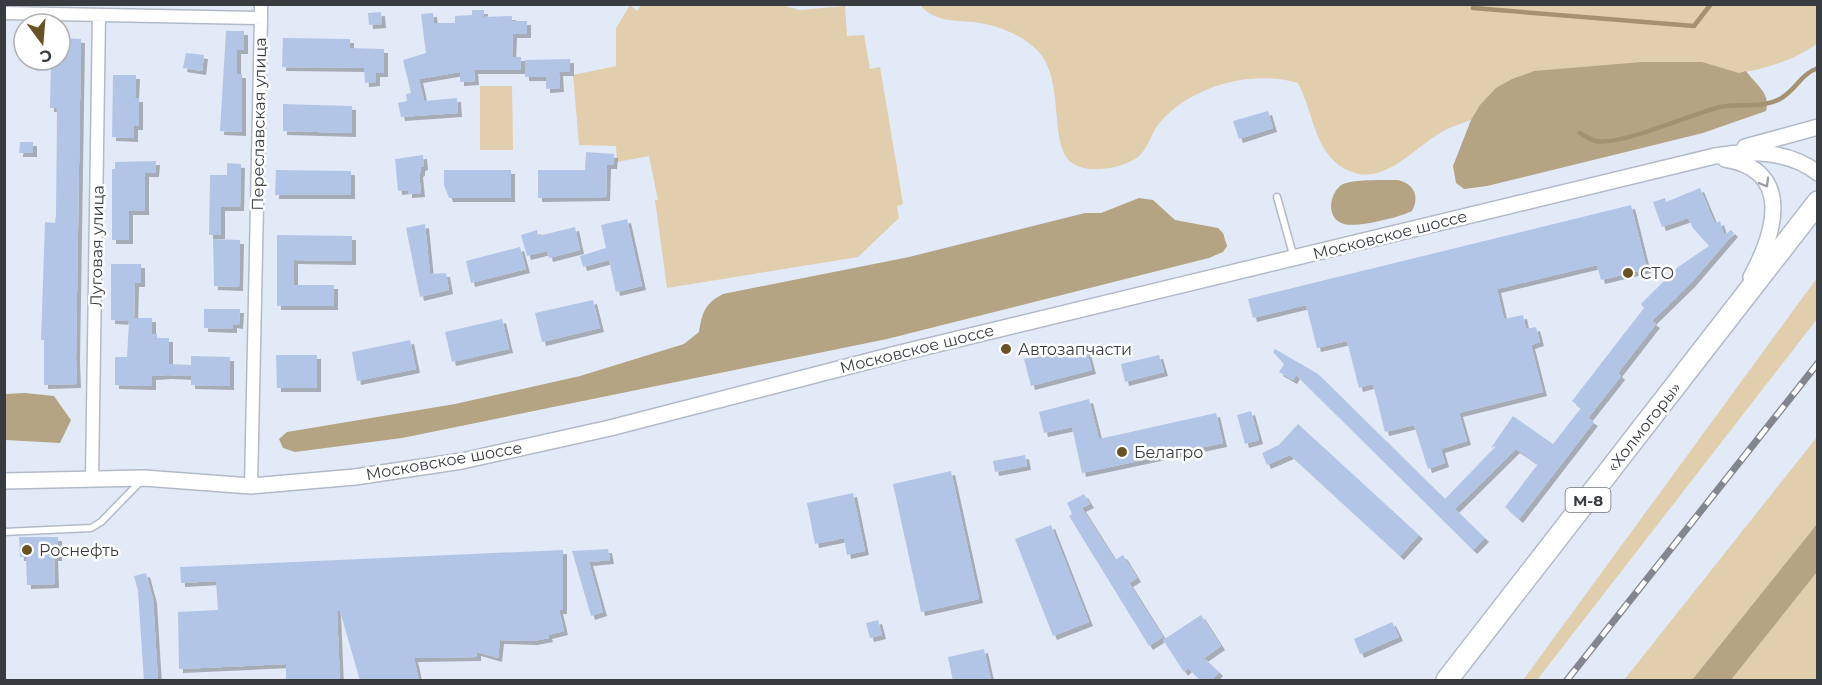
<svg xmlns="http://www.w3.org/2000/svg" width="1822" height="685" font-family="Montserrat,sans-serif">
  <defs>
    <filter id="shadow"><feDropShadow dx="4" dy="4" stdDeviation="0" flood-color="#0004"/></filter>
  </defs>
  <rect width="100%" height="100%" fill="#e2eaf8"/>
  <path fill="#e0ceac" d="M 1817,4 L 1818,43 C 1780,71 1729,75 1683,81 C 1630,89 1574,94 1521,104 C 1498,108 1474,119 1452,127 C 1420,139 1389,186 1352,172 C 1314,158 1315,115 1298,83 C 1251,69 1188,86 1157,126 C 1151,135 1147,150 1138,157 C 1123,168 1089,175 1072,163 C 1047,144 1067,79 1036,49 C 1021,34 994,24 973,22 C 952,20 935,22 920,5 Z
    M 641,5 L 777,4 L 800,10 L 845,6 L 847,36 L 864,35 L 870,69 L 880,67 L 903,204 L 897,206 L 899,218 L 858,257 L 667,288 L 655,200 L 658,200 L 649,156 L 617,162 L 616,146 L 579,145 L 573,75 L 616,66 L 616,28 L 630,5 L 637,11 Z
    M 480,86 L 512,86 L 513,150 L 480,150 Z
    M 1817,278 L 1817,319 L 1537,680 L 1523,680 Z
    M 1817,437 L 1817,524 L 1692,680 L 1624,680 Z
    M 1817,572 L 1817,680 L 1731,680 Z"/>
  <path fill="#b5a483" d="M 1642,62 L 1702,62 L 1739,73 L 1746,71 C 1756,85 1771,93 1766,111 L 1703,133 L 1487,186 L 1464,189 L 1456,183 L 1453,166 L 1471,120 L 1480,105 L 1496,88 L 1512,79 L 1534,71 Z
    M 1398,180 C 1414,184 1420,196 1412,211 C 1400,217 1358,228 1344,224 C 1325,219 1329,192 1343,184 C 1353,179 1386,180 1398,180 Z
    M 1139,198 L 1153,200 L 1175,220 L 1218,228 L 1223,233 L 1227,246 L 1223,252 L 1209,258 L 887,339 L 402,438 L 295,452 L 283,448 L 279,439 L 287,432 L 455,404 L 580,376 L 684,344 L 699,332 C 702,313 705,303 723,294 L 909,257 L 1085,213 L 1101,213 Z
    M 25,393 L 54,396 L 71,420 L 60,443 L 5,440 L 5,394 Z
    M 1817,524 L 1817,572 L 1731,680 L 1692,680 Z"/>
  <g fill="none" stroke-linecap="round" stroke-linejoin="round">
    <path stroke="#a39171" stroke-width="4.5" d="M 1473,8 L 1694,26 L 1711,4
      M 1580,133 C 1584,135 1591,140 1596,141 C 1621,146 1691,114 1720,107 C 1738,103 1767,109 1783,97 C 1797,88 1801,74 1818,68"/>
  </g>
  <path fill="#b3c5e6" filter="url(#shadow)" d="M 472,10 L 484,10 L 484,17 L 512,16 L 512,21 L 527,21 L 527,34 L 513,34 L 512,57 L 521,57 L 521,70 L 474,70 L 475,81 L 460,82 L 460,72 L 419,79 L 424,101 L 457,98 L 458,113 L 401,117 L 398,103 L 407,101 L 406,94 L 411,93 L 403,60 L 426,53 L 421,14 L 433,13 L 434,23 L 455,23 L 455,16 L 472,15 Z
    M 381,12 L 382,24 L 369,25 L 368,13 Z
    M 226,31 L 244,31 L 244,50 L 237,50 L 237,74 L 242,74 L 242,132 L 220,131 Z
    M 60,38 L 81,39 L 76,358 L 77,384 L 44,385 L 44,340 L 41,340 L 45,222 L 55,223 L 56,215 L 57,108 L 50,108 L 51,60 L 60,60 Z
    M 283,38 L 350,39 L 350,48 L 384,49 L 384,73 L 376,73 L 376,82 L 365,83 L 364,68 L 282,67 Z
    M 186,53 L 204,55 L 202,71 L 183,68 Z
    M 570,59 L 570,72 L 559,72 L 560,88 L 546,89 L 546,77 L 525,77 L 525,60 Z
    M 113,75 L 136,75 L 135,98 L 139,98 L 139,126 L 134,126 L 134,138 L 112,137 Z
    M 283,104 L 352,106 L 352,133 L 283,131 Z
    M 1268,111 L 1273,128 L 1239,139 L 1233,121 Z
    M 20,142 L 33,142 L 33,153 L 19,153 Z
    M 586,152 L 614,154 L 613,165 L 607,165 L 606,197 L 538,198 L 538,170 L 585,170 Z
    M 423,155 L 424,166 L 421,167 L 421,172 L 419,173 L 421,193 L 408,194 L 408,190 L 398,191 L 395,159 Z
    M 156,161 L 155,173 L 145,173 L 145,211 L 129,211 L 129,240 L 112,240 L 112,169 L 115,169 L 115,162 Z
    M 227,163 L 241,164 L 240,207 L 221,207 L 221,235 L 209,235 L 210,175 L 227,175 Z
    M 276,170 L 351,171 L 351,195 L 275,195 Z
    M 444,170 L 511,170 L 511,198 L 449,198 L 444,185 Z
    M 1700,188 L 1715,224 L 1720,221 L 1724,235 L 1731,230 L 1734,233 L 1691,283 L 1652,321 L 1656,324 L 1618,373 L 1621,376 L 1588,418 L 1594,422 L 1519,519 L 1505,507 L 1538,464 L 1516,449 L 1455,509 L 1485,538 L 1473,550 L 1296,375 L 1293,380 L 1279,372 L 1284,364 L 1273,352 L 1275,349 L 1318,374 L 1445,499 L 1496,446 L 1491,448 L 1513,416 L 1553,444 L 1581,408 L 1572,401 L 1644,308 L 1641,304 L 1678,267 L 1709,246 L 1693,228 L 1688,218 L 1662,227 L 1653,202 L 1665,198 L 1666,202 Z
    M 1631,205 L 1647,269 L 1601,280 L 1597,265 L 1497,289 L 1504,319 L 1523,315 L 1526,329 L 1536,327 L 1540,342 L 1531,345 L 1543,392 L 1459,413 L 1467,441 L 1441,449 L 1445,463 L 1428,469 L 1414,425 L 1385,432 L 1373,384 L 1359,388 L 1347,341 L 1317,348 L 1306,305 L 1253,318 L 1248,299 Z
    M 627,219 L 642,286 L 616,292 L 609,260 L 583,267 L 580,256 L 606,248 L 601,225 Z
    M 425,224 L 430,274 L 446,273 L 449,290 L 420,297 L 406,228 Z
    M 575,227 L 580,250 L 549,258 L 547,251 L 527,256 L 521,235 L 537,230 L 538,236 Z
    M 277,235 L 352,236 L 352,261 L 294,260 L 294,285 L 334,285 L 334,306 L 277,306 Z
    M 213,239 L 240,240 L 239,287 L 214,286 Z
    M 520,247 L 526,269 L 471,283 L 466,261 Z
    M 111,264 L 141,264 L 141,283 L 135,283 L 134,318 L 152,318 L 152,334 L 157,334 L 157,338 L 169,338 L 169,364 L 191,365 L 191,356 L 230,357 L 230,386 L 191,385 L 191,376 L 168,375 L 152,376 L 152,386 L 115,385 L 115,357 L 127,357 L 129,321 L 111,320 Z
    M 593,300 L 600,328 L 542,342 L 535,313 Z
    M 204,309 L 240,309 L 239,325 L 233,324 L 233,329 L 204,328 Z
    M 502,319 L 509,349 L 452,362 L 445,332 Z
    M 410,340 L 416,369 L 357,381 L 352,352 Z
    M 1085,344 L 1092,370 L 1031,386 L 1024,359 Z
    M 276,355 L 317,355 L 317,388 L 277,388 Z
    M 1159,355 L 1164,372 L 1125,382 L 1121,364 Z
    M 1089,399 L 1099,439 L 1216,413 L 1223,443 L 1082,473 L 1072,427 L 1044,433 L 1039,412 Z
    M 1251,411 L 1259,440 L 1245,444 L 1237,415 Z
    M 1298,424 L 1419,535 L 1400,556 L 1290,455 L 1267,465 L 1262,453 L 1279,445 Z
    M 1025,455 L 1027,466 L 995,472 L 993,461 Z
    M 951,471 L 979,599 L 921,612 L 893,484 Z
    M 853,493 L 865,551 L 847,555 L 844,538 L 815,544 L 807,503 Z
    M 1084,494 L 1090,504 L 1082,508 L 1115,560 L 1123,555 L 1137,578 L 1129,583 L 1163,637 L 1149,646 L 1069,516 L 1072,514 L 1067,503 Z
    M 1051,525 L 1089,622 L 1053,636 L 1015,539 Z
    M 19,537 L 58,537 L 58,557 L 54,557 L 55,584 L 27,585 L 26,557 L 20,557 Z
    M 608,549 L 610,560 L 589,562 L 603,612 L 591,616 L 572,551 Z
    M 563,550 L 563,610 L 559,610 L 564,631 L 548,635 L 549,638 L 533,641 L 500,640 L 498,658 L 477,652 L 477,657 L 414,658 L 419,681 L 360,681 L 340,611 L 337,611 L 340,681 L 286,681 L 286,664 L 179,669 L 178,612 L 218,610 L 216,581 L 181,583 L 180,567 Z
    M 146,573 L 153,599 L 158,681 L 144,681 L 138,591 L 134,576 Z
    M 1201,615 L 1221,646 L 1204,658 L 1219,672 L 1211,681 L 1201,681 L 1188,668 L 1184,672 L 1163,640 Z
    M 878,620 L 882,635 L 870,638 L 866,623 Z
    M 1392,622 L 1399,637 L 1360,654 L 1354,639 Z
    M 984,649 L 991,681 L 953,681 L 948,657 Z"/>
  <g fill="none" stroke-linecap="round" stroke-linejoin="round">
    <defs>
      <path id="service" d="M 1277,197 L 1294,258
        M 4,532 L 91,528 L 101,522 L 141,481"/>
      <path id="minor" d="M 4,13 L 261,18 L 251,486
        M 261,18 L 261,4
        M 92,478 L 99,15"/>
      <path id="tertiary" d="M 1745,147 L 1818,127
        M 1725,159 C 1794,170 1775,233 1751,277
        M 4,481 L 144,478 L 251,486 L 355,477 L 462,461 L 610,428 L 900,353 L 1715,156 C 1750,150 1788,150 1818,173"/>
      <path id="trunk" d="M 1447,680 L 1818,202"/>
    </defs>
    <use href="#service" stroke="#b2bac7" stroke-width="9"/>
    <use href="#minor" stroke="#b2bac7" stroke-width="15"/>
    <use href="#tertiary" stroke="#b2bac7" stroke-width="18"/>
    <use href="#trunk" stroke="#b2bac7" stroke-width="24"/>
    <use href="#service" stroke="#fff" stroke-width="6"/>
    <use href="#minor" stroke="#fff" stroke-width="12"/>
    <use href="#tertiary" stroke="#fff" stroke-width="15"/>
    <use href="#trunk" stroke="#fff" stroke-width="21"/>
    <defs>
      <path id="rail" d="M 1567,680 L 1818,363"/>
    </defs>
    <use href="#rail" stroke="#81868f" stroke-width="7"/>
    <use href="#rail" stroke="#fff" stroke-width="4.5" stroke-dasharray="14" stroke-linecap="butt"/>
  </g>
  <defs><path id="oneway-chevron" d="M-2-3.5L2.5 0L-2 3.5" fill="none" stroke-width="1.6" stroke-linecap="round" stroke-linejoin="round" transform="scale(1.5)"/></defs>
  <use stroke="#9c9ea0" href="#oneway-chevron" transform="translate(1765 183) rotate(60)"/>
  <g fill="#6a5323" stroke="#fff" stroke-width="2">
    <circle cx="1628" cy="273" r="6"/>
    <circle cx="1006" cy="349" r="6"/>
    <circle cx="1122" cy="452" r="6"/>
    <circle cx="27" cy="550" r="6"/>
  </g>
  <g text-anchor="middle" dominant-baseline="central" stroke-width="5" stroke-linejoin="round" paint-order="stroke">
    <rect fill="#fff" stroke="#74767a" stroke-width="1.5" x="1565.5" y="488" width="45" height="24" rx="4.5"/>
    <g font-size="15" font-weight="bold" fill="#383c41">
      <text x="1588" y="500">М-8</text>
    </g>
    <g font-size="16" fill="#383c41" stroke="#fff">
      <text transform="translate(259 124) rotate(-89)">Переславская улица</text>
      <text transform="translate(1390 235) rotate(-14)">Московское шоссе</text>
      <text transform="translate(97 246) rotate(-89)">Луговая улица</text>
      <text transform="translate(917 349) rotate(-14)">Московское шоссе</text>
      <text transform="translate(1644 427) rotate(-52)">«Холмогоры»</text>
      <text transform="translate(444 461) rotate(-10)">Московское шоссе</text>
    </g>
    <g font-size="16" fill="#383c41" stroke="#fff" text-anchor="start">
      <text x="1640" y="273">СТО</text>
      <text x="1018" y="349">Автозапчасти</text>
      <text x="1134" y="452">Белагро</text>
      <text x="39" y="550">Роснефть</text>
    </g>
  </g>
  <rect width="1822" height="685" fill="none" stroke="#383c41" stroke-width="12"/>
  <g transform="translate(42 42) rotate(164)"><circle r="28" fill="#ffffff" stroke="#afb1b3" stroke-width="1.5"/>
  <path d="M0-4.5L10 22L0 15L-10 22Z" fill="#6a5323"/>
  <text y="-9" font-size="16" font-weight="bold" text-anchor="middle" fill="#383c41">С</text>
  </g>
</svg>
